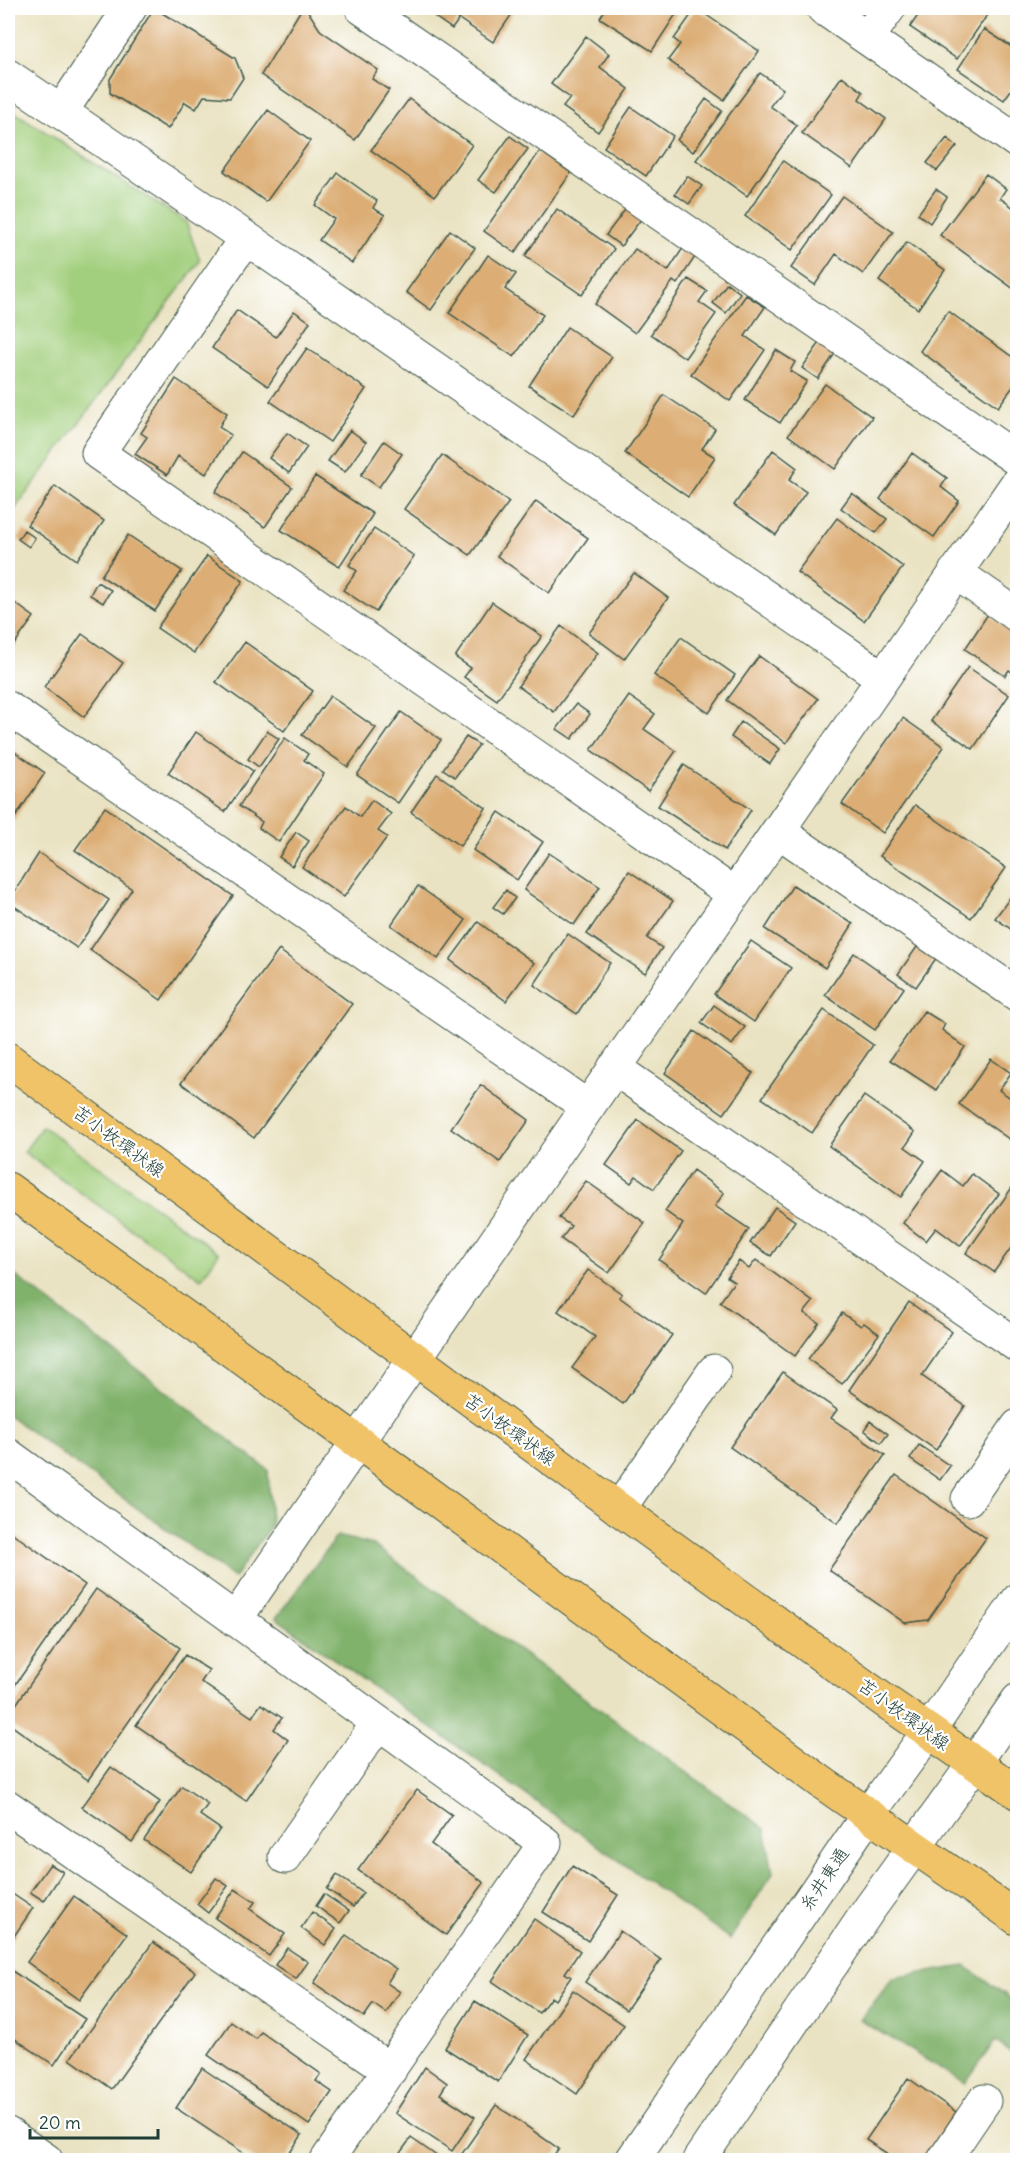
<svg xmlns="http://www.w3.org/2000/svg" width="1025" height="2168" font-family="Delius,'Klee One',sans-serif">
  <rect width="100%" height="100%" fill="#fff"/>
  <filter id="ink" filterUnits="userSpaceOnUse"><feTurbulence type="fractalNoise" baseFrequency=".0167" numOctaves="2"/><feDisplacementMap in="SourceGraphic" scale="12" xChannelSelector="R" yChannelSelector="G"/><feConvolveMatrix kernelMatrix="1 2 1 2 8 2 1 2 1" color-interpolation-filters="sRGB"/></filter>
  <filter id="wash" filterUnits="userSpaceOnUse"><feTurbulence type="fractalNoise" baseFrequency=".008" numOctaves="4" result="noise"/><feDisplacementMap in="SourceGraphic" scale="24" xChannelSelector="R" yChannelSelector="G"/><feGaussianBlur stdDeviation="1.35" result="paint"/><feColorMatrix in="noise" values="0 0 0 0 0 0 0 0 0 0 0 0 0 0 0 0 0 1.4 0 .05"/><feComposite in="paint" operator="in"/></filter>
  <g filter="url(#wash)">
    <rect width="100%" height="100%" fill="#eae3c3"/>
    <path fill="#a2cf7d" stroke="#608658" stroke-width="1.5" d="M 8,108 L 186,222 L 200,261 L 8,518 Z
      M 42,1126 L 219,1253 L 201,1279 L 24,1152 Z"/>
    <path fill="#81b26c" stroke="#507850" stroke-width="1.5" d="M 8,1270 L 268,1470 L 271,1525 L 234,1578 L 8,1415 Z
      M 337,1536 L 373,1545 L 765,1829 L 773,1873 L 730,1939 L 276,1618 Z
      M 965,1966 L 1017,2003 L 1017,2057 L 995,2041 L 965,2083 L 860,2020 L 893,1978 Z"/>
    <g id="blocks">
      <path fill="#dcad74" d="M 154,8 L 235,58 L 243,78 L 230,98 L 204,96 L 196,109 L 185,102 L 168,129 L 110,93 L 110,79 Z
        M 302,8 L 306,8 L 320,30 L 378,70 L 372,79 L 389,90 L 355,140 L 261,75 Z
        M 441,8 L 516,8 L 493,42 L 459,19 L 452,29 L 435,17 Z
        M 606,8 L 680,8 L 652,51 L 600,18 Z
        M 696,8 L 759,51 L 724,100 L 668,60 L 680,44 L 674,39 Z
        M 916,8 L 984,8 L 990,11 L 957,59 L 910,27 L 919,14 L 914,11 Z
        M 984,29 L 1018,51 L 1018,80 L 1004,100 L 958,69 Z
        M 586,36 L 609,54 L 600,67 L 629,89 L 598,132 L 563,107 L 570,98 L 551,84 Z
        M 760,73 L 783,89 L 770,106 L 797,125 L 747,196 L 696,160 Z
        M 842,76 L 863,92 L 859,99 L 886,119 L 852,168 L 802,133 Z
        M 409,99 L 472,145 L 435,196 L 371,150 Z
        M 706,99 L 722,111 L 693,152 L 677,140 Z
        M 631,107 L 673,136 L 646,176 L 604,147 Z
        M 268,110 L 310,141 L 266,202 L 224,171 Z
        M 510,136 L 528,149 L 496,192 L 478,180 Z
        M 947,138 L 957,146 L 937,171 L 927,163 Z
        M 540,151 L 571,173 L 515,253 L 484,231 Z
        M 783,161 L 831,195 L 792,250 L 745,216 Z
        M 338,173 L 377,201 L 373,208 L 385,215 L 352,263 L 319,240 L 334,219 L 315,205 Z
        M 986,174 L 1006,189 L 1000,198 L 1018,211 L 1018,292 L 940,235 Z
        M 687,176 L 702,186 L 689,204 L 675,194 Z
        M 936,189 L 947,197 L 930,223 L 918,214 Z
        M 842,196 L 893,232 L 863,274 L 836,254 L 815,285 L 791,268 Z
        M 627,207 L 642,218 L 621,246 L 606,235 Z
        M 557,209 L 614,249 L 582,295 L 525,256 Z
        M 450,230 L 475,248 L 431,310 L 406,292 Z
        M 907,242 L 945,270 L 918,309 L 879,281 Z
        M 683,248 L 695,257 L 677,284 L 673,281 L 635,333 L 595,304 L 635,249 L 668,271 Z
        M 488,255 L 516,274 L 505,289 L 543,315 L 514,357 L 449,313 Z
        M 688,279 L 707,291 L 699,302 L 716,314 L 685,358 L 651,334 Z
        M 727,283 L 740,293 L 726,313 L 713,303 Z
        M 746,295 L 765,307 L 745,336 L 765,350 L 730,401 L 691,374 Z
        M 237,310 L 276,337 L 294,311 L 310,322 L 268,386 L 212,348 Z
        M 948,311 L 1018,361 L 1018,380 L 998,407 L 920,351 Z
        M 567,327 L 612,357 L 574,415 L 529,386 Z
        M 821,341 L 836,352 L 818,379 L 802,368 Z
        M 307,348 L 366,389 L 330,442 L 270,401 Z
        M 776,350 L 795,362 L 790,371 L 807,381 L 780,423 L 745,400 Z
        M 176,379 L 227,413 L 219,427 L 231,435 L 206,474 L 178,456 L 167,475 L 135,454 L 147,437 L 141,433 Z
        M 825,384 L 872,417 L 835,469 L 788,435 Z
        M 664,395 L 715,429 L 702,449 L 715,457 L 688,497 L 625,453 Z
        M 350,430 L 366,442 L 345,472 L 328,461 Z
        M 287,433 L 307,447 L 289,473 L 269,458 Z
        M 384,441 L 402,454 L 379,487 L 361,475 Z
        M 773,450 L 797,468 L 789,480 L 806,492 L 776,535 L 734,505 Z
        M 242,452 L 292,487 L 265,527 L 215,492 Z
        M 912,453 L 947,478 L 941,487 L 959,501 L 934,537 L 880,499 Z
        M 442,455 L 509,502 L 470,555 L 404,509 Z
        M 315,476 L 373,514 L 339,567 L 281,530 Z
        M 55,486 L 104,521 L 77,560 L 27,525 Z
        M 852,493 L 887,519 L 876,533 L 841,508 Z
        M 536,501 L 588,538 L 549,593 L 497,556 Z
        M 837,518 L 903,567 L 864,621 L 797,572 Z
        M 374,529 L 414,556 L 376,612 L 343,590 L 357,571 L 349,565 Z
        M 24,530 L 35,538 L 29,547 L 18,539 Z
        M 128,535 L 182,571 L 155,611 L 101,576 Z
        M 207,556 L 243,581 L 194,653 L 157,628 Z
        M 634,573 L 668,598 L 624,659 L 589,633 Z
        M 97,582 L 111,590 L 103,603 L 90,595 Z
        M 8,598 L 34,617 L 8,653 Z
        M 492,602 L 542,636 L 497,700 L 464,677 L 471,668 L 455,657 Z
        M 988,614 L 1018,635 L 1018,676 L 1009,670 L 1005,676 L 965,649 Z
        M 561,626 L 598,653 L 554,712 L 518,686 Z
        M 82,634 L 123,663 L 84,717 L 44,687 Z
        M 681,637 L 735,675 L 709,713 L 654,675 Z
        M 245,642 L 313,691 L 284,731 L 216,682 Z
        M 759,656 L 818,699 L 786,743 L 727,700 Z
        M 968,667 L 1009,695 L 973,749 L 931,721 Z
        M 330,696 L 376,728 L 348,767 L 302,735 Z
        M 629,696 L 655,714 L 644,729 L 676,751 L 648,791 L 591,750 Z
        M 576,704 L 590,714 L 572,739 L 557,729 Z
        M 401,712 L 441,740 L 398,803 L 357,775 Z
        M 903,718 L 944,747 L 883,833 L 842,804 Z
        M 741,722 L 780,749 L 770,764 L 731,737 Z
        M 267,731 L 279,739 L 259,767 L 248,759 Z
        M 196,732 L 253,771 L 225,812 L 168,773 Z
        M 466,737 L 479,745 L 455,777 L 443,769 Z
        M 285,738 L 308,754 L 304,760 L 324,774 L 279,842 L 259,828 L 262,822 L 239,806 Z
        M 8,747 L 45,773 L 8,828 Z
        M 684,765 L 751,810 L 725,850 L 658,806 Z
        M 437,774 L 486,808 L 460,846 L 411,812 Z
        M 372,800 L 391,814 L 378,831 L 387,837 L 344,897 L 302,867 L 346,806 L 360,817 Z
        M 915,805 L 1006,868 L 971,918 L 880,856 Z
        M 105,807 L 233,896 L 161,1000 L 90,950 L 132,889 L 75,850 Z
        M 499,812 L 543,842 L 517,880 L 473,850 Z
        M 296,832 L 309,841 L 292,866 L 279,857 Z
        M 39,853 L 109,900 L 77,948 L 8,902 Z
        M 549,853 L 600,887 L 574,925 L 524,890 Z
        M 629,871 L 673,901 L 647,938 L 662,948 L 645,973 L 587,934 Z
        M 793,885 L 853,924 L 825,968 L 765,929 Z
        M 418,886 L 466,920 L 438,959 L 391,925 Z
        M 1018,887 L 1018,934 L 995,918 Z
        M 506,890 L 515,898 L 503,914 L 493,907 Z
        M 478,922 L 534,963 L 506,1001 L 450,960 Z
        M 568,934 L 610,963 L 577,1014 L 534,985 Z
        M 751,941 L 791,968 L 754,1022 L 714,994 Z
        M 919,944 L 937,957 L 916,987 L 898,974 Z
        M 279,950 L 352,1004 L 254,1138 L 181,1083 Z
        M 854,953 L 904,988 L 875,1030 L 825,995 Z
        M 714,1005 L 745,1027 L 732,1045 L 701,1023 Z
        M 824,1010 L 873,1045 L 812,1133 L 762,1098 Z
        M 924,1011 L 945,1024 L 942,1030 L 965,1047 L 936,1090 L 890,1060 Z
        M 694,1031 L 753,1073 L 724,1114 L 665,1073 Z
        M 991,1059 L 1011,1073 L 999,1090 L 1018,1103 L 1018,1134 L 1012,1141 L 959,1104 Z
        M 481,1085 L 529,1120 L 500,1162 L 451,1128 Z
        M 864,1096 L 915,1132 L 905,1147 L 925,1161 L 901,1197 L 829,1146 Z
        M 638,1120 L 681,1151 L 654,1189 L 636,1176 L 631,1183 L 606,1165 Z
        M 693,1170 L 724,1193 L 715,1206 L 749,1229 L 706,1293 L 659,1260 L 683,1224 L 665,1211 Z
        M 942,1170 L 963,1186 L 972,1174 L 999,1194 L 960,1246 L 936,1228 L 926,1241 L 903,1223 Z
        M 1018,1179 L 1018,1238 L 994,1272 L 966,1253 Z
        M 586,1181 L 645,1223 L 609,1273 L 561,1239 L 571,1226 L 559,1218 Z
        M 775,1207 L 795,1221 L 771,1256 L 750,1243 Z
        M 756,1260 L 813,1302 L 804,1313 L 819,1323 L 795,1356 L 720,1302 L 734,1282 L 727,1277 L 739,1261 L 749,1269 Z
        M 588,1270 L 622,1294 L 619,1297 L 672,1335 L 623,1404 L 572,1368 L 595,1337 L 558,1311 Z
        M 909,1302 L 952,1332 L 922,1376 L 965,1406 L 936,1450 L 849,1390 Z
        M 842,1313 L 861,1326 L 864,1323 L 879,1334 L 842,1384 L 808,1359 Z
        M 783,1372 L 837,1410 L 831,1418 L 885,1455 L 838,1523 L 730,1447 Z
        M 870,1421 L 888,1434 L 881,1443 L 864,1430 Z
        M 919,1445 L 950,1466 L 940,1480 L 910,1459 Z
        M 896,1475 L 986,1538 L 928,1620 L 905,1623 L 829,1570 Z
        M 8,1530 L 85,1585 L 8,1695 Z
        M 96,1589 L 180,1648 L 88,1780 L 8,1723 L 8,1716 Z
        M 185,1655 L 209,1670 L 201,1682 L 252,1717 L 261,1704 L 282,1718 L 274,1729 L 288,1740 L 246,1801 L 136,1725 Z
        M 111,1767 L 160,1802 L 132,1842 L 82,1807 Z
        M 182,1786 L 208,1804 L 200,1815 L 220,1829 L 191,1872 L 144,1840 Z
        M 417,1790 L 452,1815 L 431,1844 L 484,1883 L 446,1935 L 358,1870 Z
        M 50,1864 L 63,1872 L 44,1901 L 30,1892 Z
        M 572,1866 L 618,1895 L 588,1941 L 543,1912 Z
        M 337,1875 L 363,1893 L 353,1907 L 327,1889 Z
        M 216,1878 L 228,1886 L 208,1913 L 197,1904 Z
        M 235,1889 L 255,1902 L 250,1909 L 285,1934 L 269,1956 L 215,1918 Z
        M 8,1891 L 33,1908 L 8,1945 Z
        M 324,1894 L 349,1911 L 340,1923 L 316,1906 Z
        M 74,1896 L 127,1934 L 79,2000 L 27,1962 Z
        M 312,1912 L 336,1929 L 325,1945 L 301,1928 Z
        M 534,1919 L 580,1951 L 565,1973 L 571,1977 L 555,2000 L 551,1997 L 539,2013 L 492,1981 Z
        M 620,1931 L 661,1960 L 626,2010 L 585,1982 Z
        M 346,1935 L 396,1969 L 387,1983 L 400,1992 L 386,2013 L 373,2004 L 364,2017 L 314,1983 Z
        M 153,1942 L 195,1972 L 112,2089 L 70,2059 Z
        M 287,1948 L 308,1962 L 296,1979 L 275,1965 Z
        M 9,1969 L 85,2019 L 54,2065 L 8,2034 L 8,1971 Z
        M 573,1990 L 624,2025 L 577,2094 L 526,2059 Z
        M 475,2001 L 528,2035 L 498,2082 L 445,2048 Z
        M 231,2022 L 256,2039 L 261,2032 L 321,2074 L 316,2081 L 332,2092 L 309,2125 L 208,2055 Z
        M 425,2067 L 447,2083 L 440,2094 L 475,2117 L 452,2151 L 395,2113 Z
        M 202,2068 L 302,2135 L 285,2160 L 254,2160 L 176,2108 Z
        M 908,2078 L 956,2112 L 924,2160 L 897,2160 L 866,2140 Z
        M 496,2105 L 559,2149 L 551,2160 L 468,2160 L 461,2155 Z
        M 411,2138 L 441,2159 L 440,2160 L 395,2160 Z"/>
    </g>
  </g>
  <g filter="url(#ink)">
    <use href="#blocks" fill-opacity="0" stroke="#3d5649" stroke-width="1.5"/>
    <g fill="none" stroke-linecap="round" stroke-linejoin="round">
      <defs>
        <path id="minor" d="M 362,8 L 1018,460
          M 823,8 L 1018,142
          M 868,37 L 889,8
          M 8,76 L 246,238 L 883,678
          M 61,112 L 130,8
          M 246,238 L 98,453 L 734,894
          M 955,572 L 1018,616
          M 8,708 L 588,1107
          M 778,831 L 1018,995
          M 614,1068 L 1018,1346
          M 8,1455 L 545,1843 L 327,2160
          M 968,1499 L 1018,1426
          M 619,1509 L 714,1371
          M 235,1620 L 1018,482
          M 8,1807 L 390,2070
          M 285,1857 L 378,1723
          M 8,2134 L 46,2160
          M 632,2160 L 868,1815 L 929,1731 L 1018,1600
          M 699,2160 L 870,1908 L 974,1764 L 1018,1700
          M 944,2160 L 984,2101"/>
        <path id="major" d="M 8,1059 L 619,1509 L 885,1701 L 1018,1793
          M 8,1189 L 358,1442 L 824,1784 L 1018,1919"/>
      </defs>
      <use href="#minor" stroke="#3d5649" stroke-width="35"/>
      <use href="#major" stroke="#3d5649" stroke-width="35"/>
      <use href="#minor" stroke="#fff" stroke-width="33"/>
      <use href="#major" stroke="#f0c369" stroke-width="33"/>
    </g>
  </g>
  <g text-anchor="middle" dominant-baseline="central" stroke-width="4.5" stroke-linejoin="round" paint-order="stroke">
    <g font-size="18" fill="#1f3d34" stroke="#fff">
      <text transform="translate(119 1141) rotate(36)">苫小牧環状線</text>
      <text transform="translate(510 1429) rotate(36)">苫小牧環状線</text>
      <text transform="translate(904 1714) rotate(36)">苫小牧環状線</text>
      <text transform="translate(824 1879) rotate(-56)">糸井東通</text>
    </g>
  </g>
  <rect width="1025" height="2168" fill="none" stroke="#fff" stroke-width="30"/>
  <path d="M30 2129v9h128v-9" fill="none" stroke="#1f3d34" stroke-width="3"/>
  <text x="39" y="2129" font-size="18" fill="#1f3d34" stroke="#ffffff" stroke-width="4.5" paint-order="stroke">20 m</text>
</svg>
